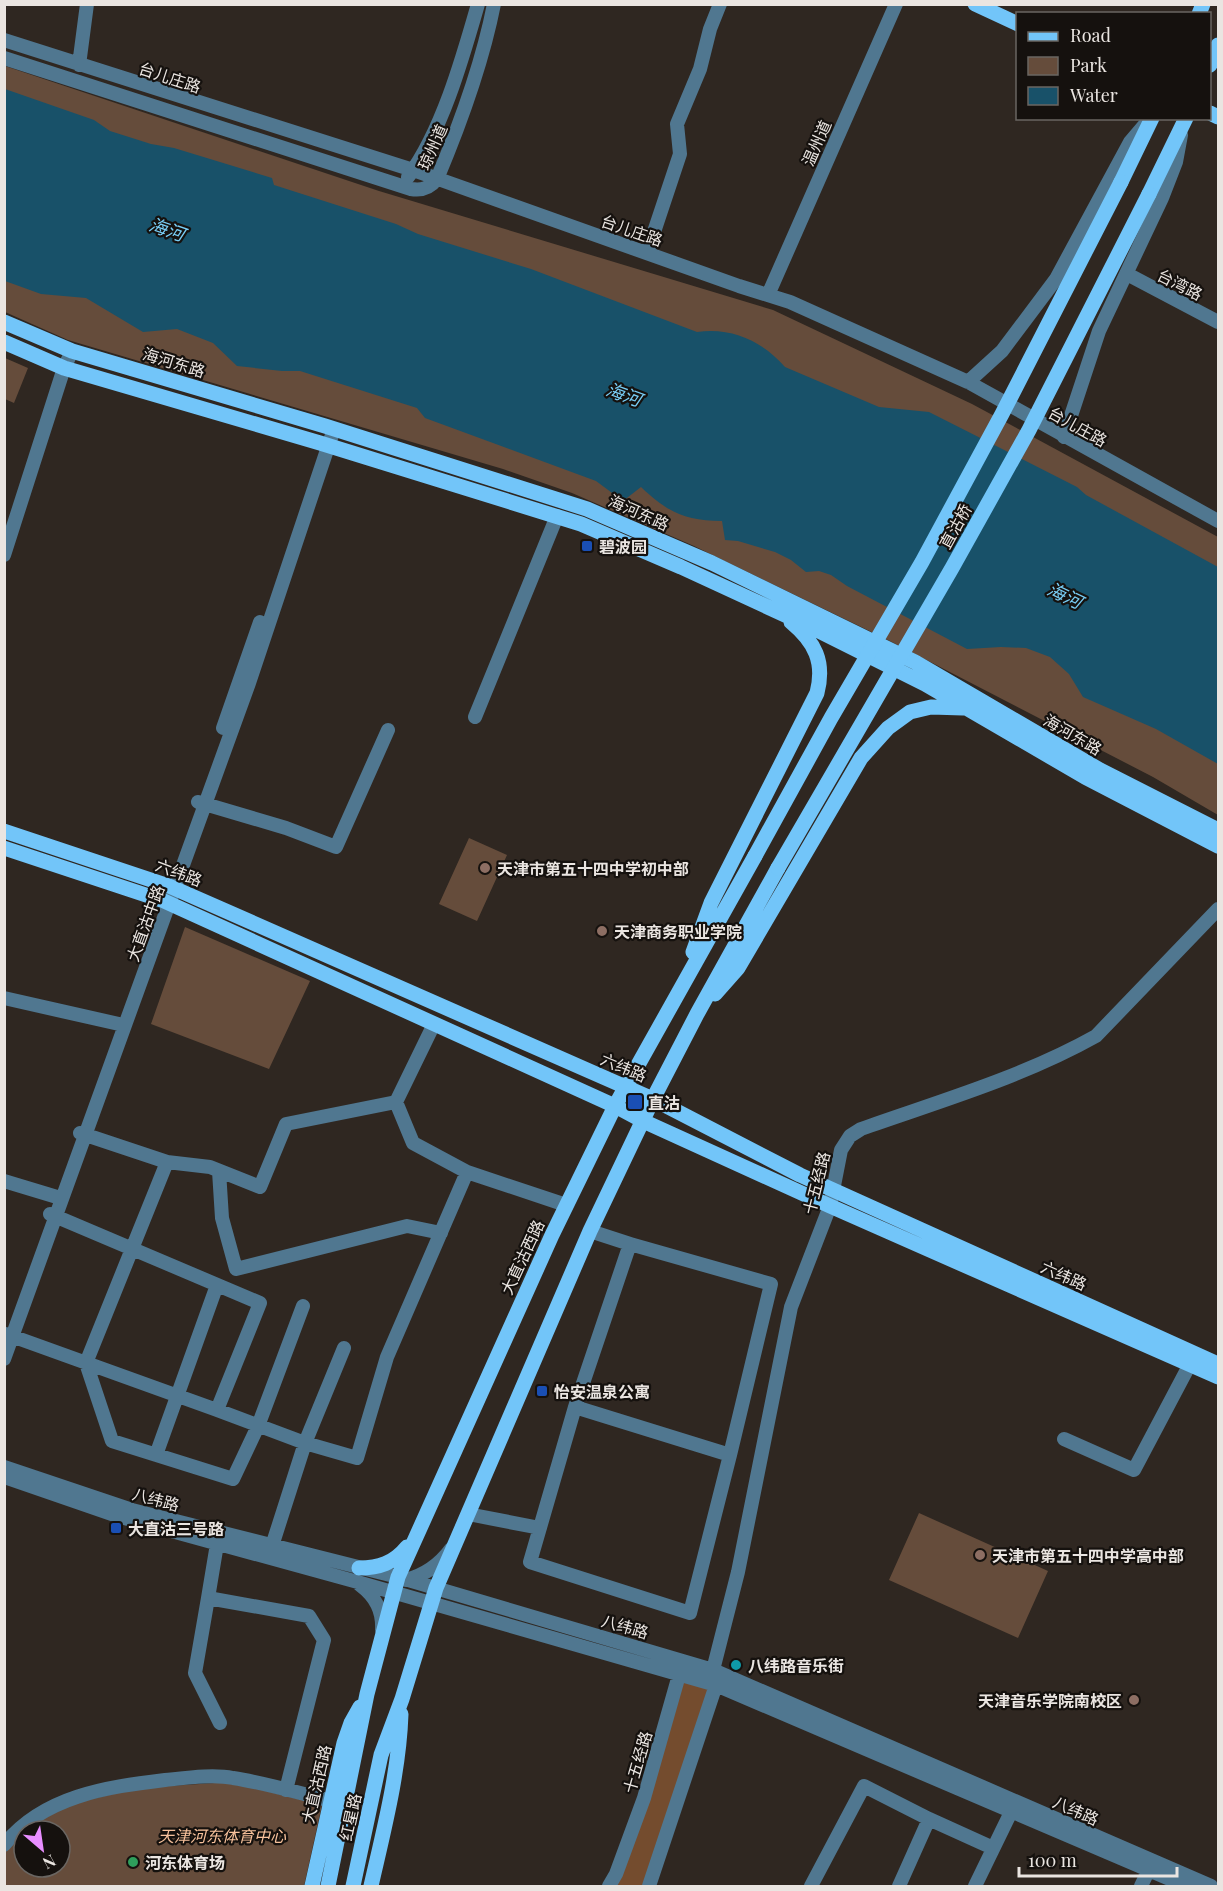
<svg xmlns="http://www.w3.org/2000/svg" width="1223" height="1891" font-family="'Playfair Display','Noto Sans SC',serif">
  <rect width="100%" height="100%" fill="#2f2721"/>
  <path fill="#654c3b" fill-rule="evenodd" d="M 5,66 L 379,191 L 773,310 L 972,404 L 1218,537 L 1218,815 L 1153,777 L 884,638 L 694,546 L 572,493 L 503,469 L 68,340 L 5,312 Z
    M 5,358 L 28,368 L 14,403 L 5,399 Z
    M 469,838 L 507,855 L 477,921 L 439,904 Z
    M 185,927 L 310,981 L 269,1069 L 151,1024 Z
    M 919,1513 L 1048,1571 L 1018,1638 L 889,1580 Z
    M 230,1782 L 322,1805 L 304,1886 L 5,1886 L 4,1843 L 65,1805 L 139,1788 ZM 24,1831 L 60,1831 L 60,1867 L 24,1867 Z"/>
  <path fill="#744c2e" d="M 682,1680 L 717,1690 L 649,1886 L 613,1886 Z"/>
  <path fill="#185169" d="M 5,89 L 94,120 L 110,131 L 151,144 L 174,148 L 272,178 L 274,185 L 396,224 L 418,234 L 531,269 L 697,332 C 732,327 762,341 785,367 L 879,407 L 929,412 L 1077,487 L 1086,495 L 1218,567 L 1218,764 L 1156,729 L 1083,697 L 1069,674 L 1050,657 L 1026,648 L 1001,647 L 967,649 L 847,586 L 831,575 L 819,571 L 806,572 L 791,560 L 775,552 L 738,541 L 725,540 L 722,521 C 686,521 667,512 641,487 L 623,501 L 596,481 L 425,418 L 417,408 L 300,371 L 282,371 L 237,366 L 213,343 L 177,329 L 143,332 L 86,298 L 41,294 L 5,281 Z"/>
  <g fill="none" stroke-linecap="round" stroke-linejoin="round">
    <path stroke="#507790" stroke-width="14" d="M 4,40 L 413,170 L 739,286 L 790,302 L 968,382 L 1218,521
      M 4,58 L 411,189 C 422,191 430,188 437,179 C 461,122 482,65 494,4
      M 79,65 L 87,4
      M 408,177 C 442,131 462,60 478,4
      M 647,253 L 680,154 L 677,124 L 700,69 L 710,29 L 720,4
      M 1127,274 L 1218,322
      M 768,295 L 896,4
      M 968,382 L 1002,351 L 1056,279 L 1130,142 L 1147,122
      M 1064,437 L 1099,331 L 1162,198 L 1176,162 L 1181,135
      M 4,555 L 64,368 L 72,351
      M 475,717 L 557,516
      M 223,728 L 260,622
      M 198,802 L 286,828 L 336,847 L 388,730
      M 4,998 L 119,1024
      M 396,1102 L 413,1143 L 467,1172 L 566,1205
      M 80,1133 L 167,1162 L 210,1167 L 260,1187 L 286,1124 L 396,1102 L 434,1024
      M 167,1162 L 86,1363 L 112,1441 L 233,1479 L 258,1426 L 303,1306
      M 219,1171 L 222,1218 L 236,1269 L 407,1226 L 441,1233
      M 4,1181 L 57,1197
      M 50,1214 L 260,1303 L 217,1410 L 305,1443 L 357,1458 L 387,1357 L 467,1172
      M 590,1231 L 630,1244 L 771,1284 L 730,1455 L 575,1407 L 530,1562 L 690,1613 L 730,1455
      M 6,1334 L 217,1410
      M 4,1359 L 249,683 L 334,429
      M 575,1407 L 630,1244
      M 1064,1439 L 1134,1470 L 1190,1364
      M 156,1455 L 217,1285
      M 4,1467 L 132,1510 L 398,1577 L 713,1670 L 1211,1886
      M 4,1477 L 117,1516 L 354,1581 L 716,1685 L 1186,1886
      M 468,1514 L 540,1528
      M 217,1544 L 208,1598 L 309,1616 L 324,1640 L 286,1790
      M 272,1546 L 305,1443 L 344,1348
      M 406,1580 C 425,1575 440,1564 451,1549
      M 360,1585 C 376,1597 383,1611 382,1630
      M 208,1598 L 195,1673 L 220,1723
      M 4,1845 C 43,1796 107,1787 165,1780 C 185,1778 213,1774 233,1778 C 266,1783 299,1793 331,1801
      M 609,1886 L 616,1874 L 644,1798 L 679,1675 L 687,1674
      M 649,1886 L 716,1685 L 713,1670 L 738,1572 L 791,1307 L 830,1206 L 841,1150 L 850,1136 L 861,1129 C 940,1101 1023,1077 1096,1036 L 1218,909
      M 811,1886 L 864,1786 L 929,1819 L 993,1848
      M 899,1886 L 929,1819
      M 975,1886 L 1011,1812
      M 1141,1886 L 1152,1863"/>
    <path stroke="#72c5f9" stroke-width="15" d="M 975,4 L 1018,24
      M 1199,14 L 1203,4
      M 1210,65 L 1218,45
      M 1210,113 L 1218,117
      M 1121,182 L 1152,118
      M 1149,194 L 1186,118
      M 4,322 L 72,351 L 325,426 L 587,509 L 712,563 L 915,662 L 1100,770 L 1218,830
      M 4,342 L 64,368 L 320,443 L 581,524 L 681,567 L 811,627 L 925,684 L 1085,777 L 1218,846
      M 4,831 L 169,886 L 653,1099 L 800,1175 L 1218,1364
      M 4,848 L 164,901 L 615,1106 L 643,1121 L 830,1206 L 1218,1377
      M 693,952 L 711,903 L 817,693 C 825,662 815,642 791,622
      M 715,994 L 738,968 L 861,758 L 888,728 L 910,712 L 931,707 L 963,708
      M 359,1568 C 379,1568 394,1563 407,1547
      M 312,1886 L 344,1743 L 351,1723 L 360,1707
      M 328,1886 L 367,1694 L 398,1577 L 552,1235 L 615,1106 L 755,856
      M 353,1886 L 381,1755 L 402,1699 L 436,1588 L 590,1231 L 653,1099 L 697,1014 L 778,868
      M 371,1886 C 384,1829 399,1772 401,1714"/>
    <path stroke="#72c5f9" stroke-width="15" d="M 755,856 L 831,718 L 922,562 L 1002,414 L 1121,182
      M 778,868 L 952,568 L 1029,430 L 1149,194"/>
  </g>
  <g fill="#1a4fb4" stroke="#15110e" stroke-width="2">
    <rect x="581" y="540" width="12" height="12" rx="3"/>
    <rect x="627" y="1094" width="16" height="16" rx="3"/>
    <rect x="536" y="1385" width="12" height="12" rx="3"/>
    <rect x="110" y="1522" width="12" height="12" rx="3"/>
  </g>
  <g fill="#8d6e63" stroke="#15110e" stroke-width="2">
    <circle cx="485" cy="868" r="6"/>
    <circle cx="602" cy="931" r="6"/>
    <circle cx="980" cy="1555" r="6"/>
    <circle cx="1134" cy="1700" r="6"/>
  </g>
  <circle fill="#0f9aa8" stroke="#15110e" stroke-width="2" cx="736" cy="1665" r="6"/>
  <circle fill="#2e9e5b" stroke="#15110e" stroke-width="2" cx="133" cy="1862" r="6"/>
  <g text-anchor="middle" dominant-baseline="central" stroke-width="4.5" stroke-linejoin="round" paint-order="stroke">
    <g font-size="16" fill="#eae5e1" stroke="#15110e">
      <text transform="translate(170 77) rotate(18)">台儿庄路</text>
      <text transform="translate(816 143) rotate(-66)">温州道</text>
      <text transform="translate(432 147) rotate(-66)">琼州道</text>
      <text transform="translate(632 230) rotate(19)">台儿庄路</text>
      <text transform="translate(1180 284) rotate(27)">台湾路</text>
      <text transform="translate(174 362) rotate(17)">海河东路</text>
      <text transform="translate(1078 426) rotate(29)">台儿庄路</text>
      <text transform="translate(639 512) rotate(24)">海河东路</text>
      <text transform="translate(955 526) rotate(-61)">直沽桥</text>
      <text transform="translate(1073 734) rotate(30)">海河东路</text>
      <text transform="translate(179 872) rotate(21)">六纬路</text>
      <text transform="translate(145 923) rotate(-70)">大直沽中路</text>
      <text transform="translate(624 1067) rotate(23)">六纬路</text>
      <text transform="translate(816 1183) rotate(-76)">十五经路</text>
      <text transform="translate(522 1257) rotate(-65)">大直沽西路</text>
      <text transform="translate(1064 1275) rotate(24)">六纬路</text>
      <text transform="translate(156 1499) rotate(15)">八纬路</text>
      <text transform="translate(625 1626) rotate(16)">八纬路</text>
      <text transform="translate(637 1762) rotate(-74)">十五经路</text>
      <text transform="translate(316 1784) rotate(-77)">大直沽西路</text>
      <text transform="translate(1076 1810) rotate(24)">八纬路</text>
      <text transform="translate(350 1817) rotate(-78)">红星路</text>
    </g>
    <g font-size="16" font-weight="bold" fill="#eae5e1" stroke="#15110e" text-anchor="start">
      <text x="599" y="546">碧波园</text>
      <text x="497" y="868">天津市第五十四中学初中部</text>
      <text x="614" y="931">天津商务职业学院</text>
      <text x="648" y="1102">直沽</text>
      <text x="554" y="1391">怡安温泉公寓</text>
      <text x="128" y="1528">大直沽三号路</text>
      <text x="992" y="1555">天津市第五十四中学高中部</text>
      <text x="748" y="1665">八纬路音乐街</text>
      <text x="1122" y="1700" text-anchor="end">天津音乐学院南校区</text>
      <text x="145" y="1862">河东体育场</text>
    </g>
    <g font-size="16" font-style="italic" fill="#f8c29c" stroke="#15110e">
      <text x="222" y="1835">天津河东体育中心</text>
    </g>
    <g font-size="18" font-style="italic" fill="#79cef6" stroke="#15110e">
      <text transform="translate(167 229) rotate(19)">海河</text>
      <text transform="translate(624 394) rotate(20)">海河</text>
      <text transform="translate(1065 595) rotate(26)">海河</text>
    </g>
  </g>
  <rect width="1223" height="1891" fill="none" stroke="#eae5e1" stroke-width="12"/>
  <rect x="1016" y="12" width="195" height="108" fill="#15110e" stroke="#6a6662" stroke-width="1.5"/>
  <rect x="1028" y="32" width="30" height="9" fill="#72c5f9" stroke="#6a6662" stroke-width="1.5"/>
  <text x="1070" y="42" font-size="18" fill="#eae5e1">Road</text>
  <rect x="1028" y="57" width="30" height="18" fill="#654c3b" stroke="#6a6662" stroke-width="1.5"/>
  <text x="1070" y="72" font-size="18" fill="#eae5e1">Park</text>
  <rect x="1028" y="87" width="30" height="18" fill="#185169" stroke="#6a6662" stroke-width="1.5"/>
  <text x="1070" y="102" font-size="18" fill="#eae5e1">Water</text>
  <g transform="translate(42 1849) rotate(151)"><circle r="28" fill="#15110e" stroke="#6a6662" stroke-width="1.5"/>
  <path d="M0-4.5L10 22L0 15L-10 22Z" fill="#e88eff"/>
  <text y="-9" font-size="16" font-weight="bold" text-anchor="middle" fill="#eae5e1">N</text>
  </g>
  <path d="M1019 1867v9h158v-9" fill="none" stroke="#eae5e1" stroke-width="3"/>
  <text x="1028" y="1867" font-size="18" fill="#eae5e1" stroke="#15110e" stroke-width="4.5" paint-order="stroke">100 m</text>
</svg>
